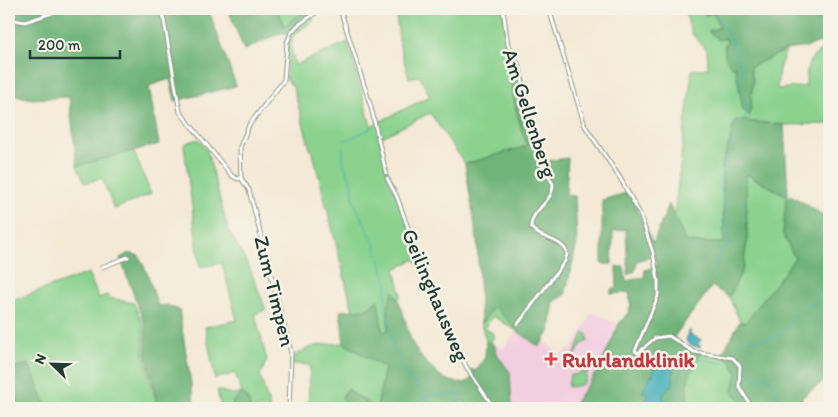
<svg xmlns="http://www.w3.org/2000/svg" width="838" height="417" font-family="Itim,sans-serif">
  <rect width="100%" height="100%" fill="#f7f3e8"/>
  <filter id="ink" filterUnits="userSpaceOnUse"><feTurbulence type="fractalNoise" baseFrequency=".02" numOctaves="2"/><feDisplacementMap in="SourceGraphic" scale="10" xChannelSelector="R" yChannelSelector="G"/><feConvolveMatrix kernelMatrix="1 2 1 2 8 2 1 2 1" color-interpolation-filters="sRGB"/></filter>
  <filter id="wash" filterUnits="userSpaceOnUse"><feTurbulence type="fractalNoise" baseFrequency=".0096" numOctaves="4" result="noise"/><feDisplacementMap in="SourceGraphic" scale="20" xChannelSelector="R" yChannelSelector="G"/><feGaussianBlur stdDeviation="1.12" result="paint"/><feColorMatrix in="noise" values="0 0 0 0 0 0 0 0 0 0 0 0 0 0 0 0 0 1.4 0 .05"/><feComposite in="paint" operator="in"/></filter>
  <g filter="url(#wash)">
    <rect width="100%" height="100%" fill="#f4e9d5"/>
    <path fill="#f2cfe0" d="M 592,312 L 617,324 L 598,370 L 571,408 L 512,408 L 512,387 L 496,353 L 495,344 L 503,349 L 516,331 L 538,347 L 544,340 L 560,356 L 567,350 L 572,350 Z"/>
    <path fill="#8ad28e" stroke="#548861" d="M 277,9 L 308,9 L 284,26 Z
      M 395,9 L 503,9 L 506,39 L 517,62 L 518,72 L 512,87 L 516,112 L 527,146 L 465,164 L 430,113 L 380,138 L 389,181 L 400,202 L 425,272 L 421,270 L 415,259 L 395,269 L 401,295 L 398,300 L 393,292 L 388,306 L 388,330 L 383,334 L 377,301 L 367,309 L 353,311 L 313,153 L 311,152 L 293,87 L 286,79 L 288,43 L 293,30 L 312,16 L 314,20 L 293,36 L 291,48 L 295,65 L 348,42 L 371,126 L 430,96 L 419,76 L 409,78 L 408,75 L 400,46 Z
      M 684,9 L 698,9 L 706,15 L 713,13 L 720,28 L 709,31 L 725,38 L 727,42 L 724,47 L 738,74 L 753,80 L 750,67 L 786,50 L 779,69 L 777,89 L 806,86 C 806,70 807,57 823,50 L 829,124 L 784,125 L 736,120 L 722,165 L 725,244 L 686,242 L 674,216 L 692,70 L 708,68 L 707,50 L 692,34 Z
      M 810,9 L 829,9 L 829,19 L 827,23 Z
      M 198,139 L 207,150 L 228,230 L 249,266 L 266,310 L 255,314 L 267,360 L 260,375 L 270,408 L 250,408 L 248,399 L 233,401 L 233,408 L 221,408 L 217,390 L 235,395 L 242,393 L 235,373 L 215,379 L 205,327 L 237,320 L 222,263 L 200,267 L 184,146 L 186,143 Z
      M 133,150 L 151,194 L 114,209 L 102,178 L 85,183 L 77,166 Z
      M 746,174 L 787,196 L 783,234 L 795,258 L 745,324 L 740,321 L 729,297 L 743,268 L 747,241 Z
      M 88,273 L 99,298 L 107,295 L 109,298 L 134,303 L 144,327 L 144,357 L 158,408 L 47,408 L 29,365 L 11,367 L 9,358 L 9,302 Z
      M 639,292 L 636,347 L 689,350 L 728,358 L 738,373 L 733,391 L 746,408 L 571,408 L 600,367 L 619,324 L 628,313 L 631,305 L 629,299 Z
      M 494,306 L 520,333 L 493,316 L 485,328 L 495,335 L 491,341 L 495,347 L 486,341 L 481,324 Z
      M 584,332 L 587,334 L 588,341 L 582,344 L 571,363 L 574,365 L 571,370 L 569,367 Z
      M 344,343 L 385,368 L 377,408 L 347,389 L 342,398 L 351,408 L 308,408 L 310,365 L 291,364 L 291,359 C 308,345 322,344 344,343 Z
      M 588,370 L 585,381 L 581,385 L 568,387 L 570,375 L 576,375 L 582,371 L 584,374 Z
      M 772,397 L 780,408 L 759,408 Z
      M 465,401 L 466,408 L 435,408 Z"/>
    <path fill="#6fb479" stroke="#477856" d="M 9,9 L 211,9 L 209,11 L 236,86 L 175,101 L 170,79 L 149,86 L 159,144 L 77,166 L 69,97 L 32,99 L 12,94 L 9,96 Z
      M 228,9 L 277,9 L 284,26 L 308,9 L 317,9 L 300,20 L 288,35 L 281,33 L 244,50 Z
      M 698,9 L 810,9 L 826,23 L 829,19 L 829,42 L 824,48 L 820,42 L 807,47 L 786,50 L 750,67 L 753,80 L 750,116 L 743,110 L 735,66 L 733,68 C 725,60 722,52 727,41 L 725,38 L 719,40 L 708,31 L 720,28 L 713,13 L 706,15 Z
      M 517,61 L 545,161 L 568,158 L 566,195 L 575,196 L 577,243 L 565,295 L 554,302 L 550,331 L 539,347 L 520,333 L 494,306 L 481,324 L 477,239 L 465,164 L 527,146 L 513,96 C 512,84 516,72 517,61 Z
      M 736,120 L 784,125 L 788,194 L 787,196 L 746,174 L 747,241 L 743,268 L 729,297 L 712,286 L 674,337 L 686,348 L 701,354 C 692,368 684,381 688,398 L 676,408 L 571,408 L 600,367 L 619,324 L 628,313 L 631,305 L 629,292 L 611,294 L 611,289 L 617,289 L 616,267 L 624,267 L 626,281 L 644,277 L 645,270 L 657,266 L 654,255 L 637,261 L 635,271 L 628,275 L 626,229 L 613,232 L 612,264 L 602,264 L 602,200 L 629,192 L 653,243 L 669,204 L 686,242 L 724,243 L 722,165 Z
      M 791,195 L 829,219 L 829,326 L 826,331 L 829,334 L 829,377 L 801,398 L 810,408 L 780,408 L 772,397 L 759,408 L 746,408 L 733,391 L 737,372 L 728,358 L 721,356 L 740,321 L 745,323 L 795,258 L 783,234 L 786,199 Z
      M 129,253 L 139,256 L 148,275 L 158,306 L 167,305 L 179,310 L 195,408 L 159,408 L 146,356 L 146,327 L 120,258 Z
      M 393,291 C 410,317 403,343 430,366 C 437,372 442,379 451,381 C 463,384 466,385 474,375 L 471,369 L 476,371 L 485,357 L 486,341 L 495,347 L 496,353 L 510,372 L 512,408 L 467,408 L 465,401 L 435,408 L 377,408 L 385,368 L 344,343 L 340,311 L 367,309 L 378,300 L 383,333 L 388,330 L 388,306 Z
      M 29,364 L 47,408 L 9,408 L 9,368 Z
      M 347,389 L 374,408 L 351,408 L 342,398 Z
      M 243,393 L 248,399 L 250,408 L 233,408 L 233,401 Z"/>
    <path fill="#40afbb" stroke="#307678" d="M 688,331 L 691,331 L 689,334 L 702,340 L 697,343 L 700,345 L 700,348 L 690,345 L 686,341 Z
      M 663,363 L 673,368 L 673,384 L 664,392 L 663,402 L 654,407 L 646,401 L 649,393 L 642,392 L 651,375 L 654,374 L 653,370 Z"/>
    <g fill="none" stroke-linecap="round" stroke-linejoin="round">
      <path stroke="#40afbb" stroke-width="1" d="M 12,9 L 29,13 L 32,17 L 57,9
        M 713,9 L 732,42 L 741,69 L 741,92 L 747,106 L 746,118 L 735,122 L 731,126 L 732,149 L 720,177 L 729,244 L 722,249 L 713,273
        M 344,141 L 372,128
        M 343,147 L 343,162 L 352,183 L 354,202 L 374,243 L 387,282 L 385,311 C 392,321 388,330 392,341 C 395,351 401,360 402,370 L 411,381 L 419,385 L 418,389 L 422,398 L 418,408
        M 729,356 L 743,340 C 752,340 777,340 783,333 C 792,323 797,306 814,305 L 817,292 L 827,287 L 829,275
        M 744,356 L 748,375 L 761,380 L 766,375 C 772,380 773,385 777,391 L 777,395 L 787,408
        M 422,398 L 434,395 L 462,395
        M 659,406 L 661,408
        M 665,408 C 679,396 677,381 683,366 L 700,359 L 724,363 L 728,359"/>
    </g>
  </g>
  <g filter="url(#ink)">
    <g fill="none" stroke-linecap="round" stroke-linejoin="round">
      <defs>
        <path id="street" d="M 162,9 L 180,112 L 232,176 L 238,179 L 241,178
          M 340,9 L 371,107 L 386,173
          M 503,9 L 508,45 L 517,62 L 522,79 L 542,165 L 553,184 C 554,202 531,209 531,227 C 539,240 564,238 567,254 L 565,261 L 518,324
          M 549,9 L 585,126 L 620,178 L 640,214 L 653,253 L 658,280 L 658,296 L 635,351 L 638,353 L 655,338 L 669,336 L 694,352 L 733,358 L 740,366 L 739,386 L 752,408
          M 9,19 L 25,22 L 64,9
          M 241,178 L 249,190 L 254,209 L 291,352 L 289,408
          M 241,178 L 240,147 L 249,125 L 284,80 L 287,43 L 291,33 L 297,26 L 321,9
          M 387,178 L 397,197 L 432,295 L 467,368 L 494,408
          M 102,267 L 128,257"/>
      </defs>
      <use href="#street" stroke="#8a9384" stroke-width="5"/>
      <use href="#street" stroke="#fff" stroke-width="3"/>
    </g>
  </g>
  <path fill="#e0444e" stroke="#f7f3e8" stroke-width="2" d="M548.5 351.5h5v5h5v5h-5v5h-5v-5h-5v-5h5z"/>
  <g text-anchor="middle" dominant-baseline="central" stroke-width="5" stroke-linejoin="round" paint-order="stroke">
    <g font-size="21" fill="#1f3d34" stroke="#f7f3e8">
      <text transform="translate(530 113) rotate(72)">Am Gellenberg</text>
      <text transform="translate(275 291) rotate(76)">Zum Timpen</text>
      <text transform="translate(436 295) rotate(67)">Geilinghausweg</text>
    </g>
    <g font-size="21" font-weight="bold" fill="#be3a42" stroke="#f7f3e8" text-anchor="start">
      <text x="562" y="359">Ruhrlandklinik</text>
    </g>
  </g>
  <rect width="838" height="417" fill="none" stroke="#f7f3e8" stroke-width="30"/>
  <g transform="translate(52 364) rotate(293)" stroke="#f7f3e8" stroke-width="4" paint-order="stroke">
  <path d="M0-4L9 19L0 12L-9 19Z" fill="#1f3d34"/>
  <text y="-8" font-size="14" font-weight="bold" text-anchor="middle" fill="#1f3d34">N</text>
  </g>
  <path d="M30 50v8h90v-8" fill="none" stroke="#1f3d34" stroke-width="2.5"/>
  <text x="38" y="50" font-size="15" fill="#1f3d34" stroke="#f7f3e8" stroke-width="4" paint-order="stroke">200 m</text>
</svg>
